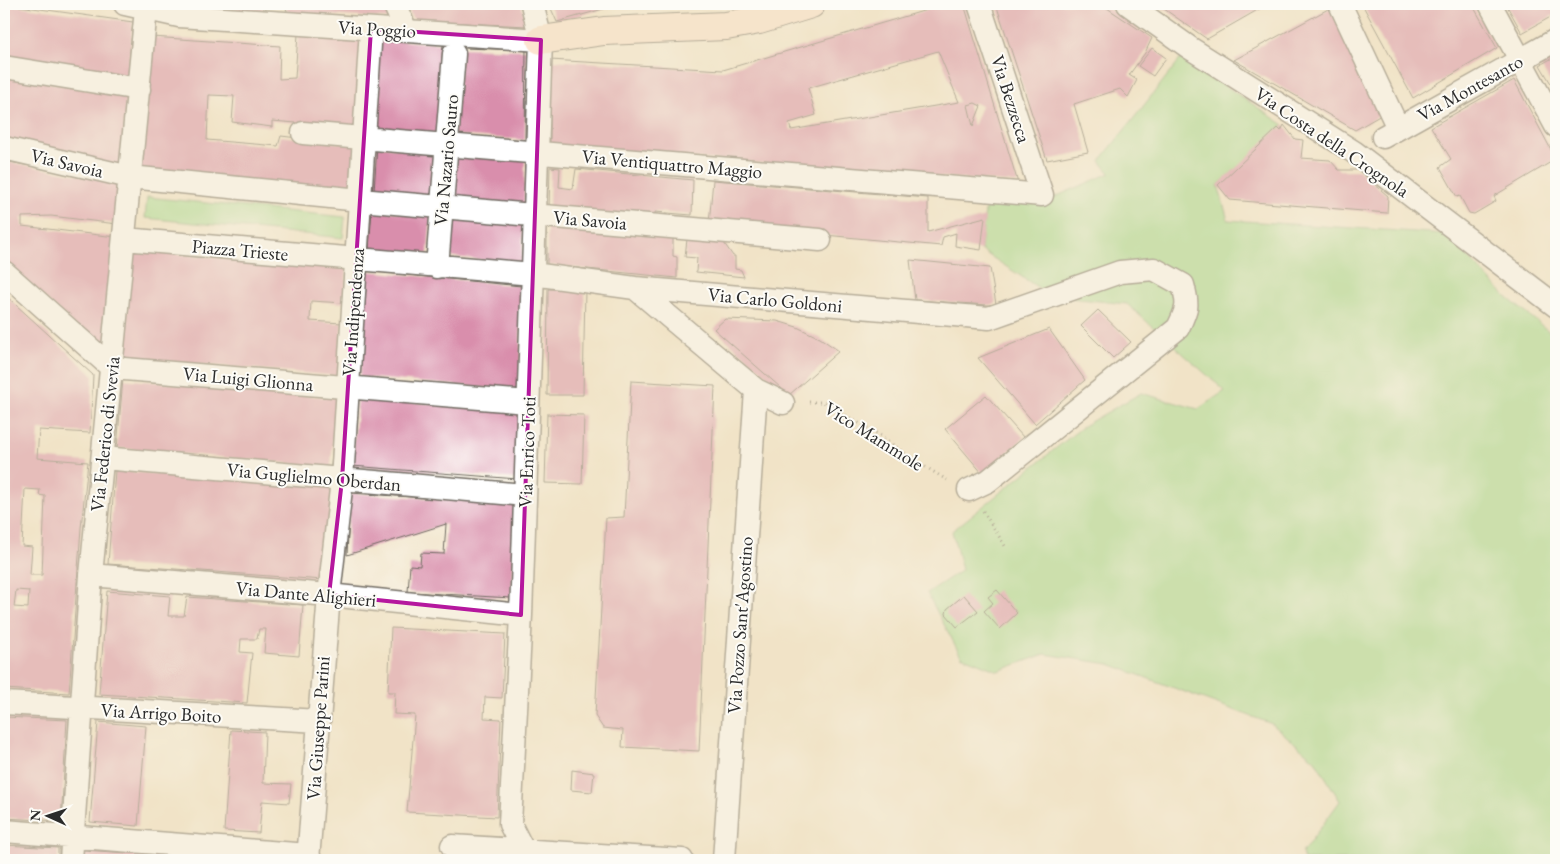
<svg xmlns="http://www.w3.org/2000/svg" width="1560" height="864" font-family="'EB Garamond',serif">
  <rect width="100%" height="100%" fill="#fdfcf7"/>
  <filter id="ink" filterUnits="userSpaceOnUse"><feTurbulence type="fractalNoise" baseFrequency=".02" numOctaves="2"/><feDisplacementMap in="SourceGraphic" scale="10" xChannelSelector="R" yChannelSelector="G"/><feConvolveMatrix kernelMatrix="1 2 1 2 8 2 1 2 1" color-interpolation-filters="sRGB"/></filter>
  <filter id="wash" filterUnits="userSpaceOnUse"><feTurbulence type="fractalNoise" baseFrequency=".0096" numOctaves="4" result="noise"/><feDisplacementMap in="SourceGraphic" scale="20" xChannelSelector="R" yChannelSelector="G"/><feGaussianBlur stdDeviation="1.12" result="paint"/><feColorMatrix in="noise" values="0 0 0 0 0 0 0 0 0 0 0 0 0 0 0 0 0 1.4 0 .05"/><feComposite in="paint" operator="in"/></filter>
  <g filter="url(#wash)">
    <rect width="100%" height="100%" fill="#f1e3c7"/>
    <path fill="#9fda8d" stroke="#65825c" d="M 1182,57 L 1284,125 L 1218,185 L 1228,220 L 1447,234 L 1505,296 L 1556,337 L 1556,860 L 1304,860 L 1302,853 L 1340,801 L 1315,760 L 1272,724 L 1109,664 L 1045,654 L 998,671 L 961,656 L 927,593 L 962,570 L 952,531 L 1085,425 L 1141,393 L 1198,409 L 1225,391 L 1127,304 L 1051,296 L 981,250 L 986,201 L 1041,203 L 1110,173 L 1100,161 Z
      M 147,197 L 345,217 L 343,238 L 145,218 Z"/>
    <g id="blocks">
      <path fill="#d98eac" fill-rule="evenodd" d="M 4,4 L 133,22 L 127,83 L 4,60 Z
        M 195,4 L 261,4 L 264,11 L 197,7 Z
        M 284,4 L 386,4 L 393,19 L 288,13 Z
        M 406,4 L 521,4 L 528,26 L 418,21 L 412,18 Z
        M 549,4 L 621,4 L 557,22 Z
        M 947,4 L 964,4 L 1018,183 L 550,147 L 550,60 L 723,70 ZM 938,51 L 959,102 L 791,130 L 789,123 L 816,115 L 808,88 ZM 975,103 L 981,106 L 973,126 L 968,105 Z
        M 996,4 L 1101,4 L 1152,38 L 1145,53 L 1129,75 L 1137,80 L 1128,97 L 1120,89 L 1074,104 L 1088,152 L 1047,160 Z
        M 1157,4 L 1268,4 L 1207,39 Z
        M 1362,4 L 1472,4 L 1497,48 L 1413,98 Z
        M 1506,4 L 1556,4 L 1556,14 L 1522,33 Z
        M 1330,8 L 1383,114 L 1355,130 L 1234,60 Z
        M 298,34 L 364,39 L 357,128 L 272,121 L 272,127 L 232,122 L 234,96 L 209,95 L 207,140 L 278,146 L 281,136 L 356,145 L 351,191 L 140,171 L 152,37 L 280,46 L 279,79 L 295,78 Z
        M 376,39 L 443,44 L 437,134 L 371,128 Z
        M 462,48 L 526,50 L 525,140 L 454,135 Z
        M 1152,48 L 1166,58 L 1153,76 L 1138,66 Z
        M 1556,56 L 1556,92 L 1540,65 Z
        M 4,74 L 126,97 L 122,167 L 4,144 Z
        M 1514,80 L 1556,159 L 1494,196 L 1496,201 L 1474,214 L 1469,213 L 1460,196 L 1457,197 L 1440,167 L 1451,159 L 1431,127 Z
        M 1284,125 L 1295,139 L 1303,140 L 1301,158 L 1330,160 L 1339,170 L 1358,170 L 1388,196 L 1387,213 L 1230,200 L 1218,185 L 1278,128 L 1281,131 Z
        M 377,146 L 435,152 L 431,199 L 374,192 Z
        M 452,155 L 525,160 L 524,207 L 449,200 Z
        M 4,161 L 121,183 L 117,224 L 51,216 L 22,217 L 22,226 L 116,237 L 107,343 L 91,341 L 4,261 Z
        M 550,167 L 560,168 L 559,187 L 573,189 L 576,169 L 693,180 L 692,215 L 655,212 L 655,219 L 549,209 Z
        M 713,180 L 928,198 L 928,232 L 985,217 L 981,250 L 955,246 L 956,233 L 943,237 L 941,246 L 709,224 Z
        M 372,210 L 431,215 L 428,254 L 369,249 Z
        M 447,217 L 523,224 L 522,264 L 444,256 Z
        M 547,226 L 673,237 L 673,256 L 677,257 L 677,278 L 547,265 Z
        M 687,239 L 724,243 L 733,256 L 735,256 L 735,269 L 741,270 L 744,277 L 696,272 L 697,258 L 685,257 Z
        M 132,250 L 347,269 L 344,303 L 311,301 L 310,321 L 342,323 L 338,376 L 124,358 Z
        M 910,260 L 990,268 L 996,304 L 988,305 L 915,300 Z
        M 367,271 L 521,286 L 520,391 L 360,377 Z
        M 548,289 L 585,289 L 583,395 L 547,395 Z
        M 4,294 L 93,375 L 90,433 L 39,430 L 37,458 L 88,462 L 81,528 L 69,693 L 4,689 ZM 25,489 L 40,490 L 39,495 L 45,496 L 42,575 L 30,575 L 32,547 L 22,546 ZM 16,590 L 29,591 L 28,608 L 14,607 Z
        M 1098,310 L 1131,342 L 1113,358 L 1081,326 Z
        M 725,319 L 777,321 L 797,327 L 820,338 L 839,351 L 789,395 L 714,329 Z
        M 1049,329 L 1085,380 L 1035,424 L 978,358 Z
        M 123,379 L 336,398 L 331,467 L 117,448 Z
        M 631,381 L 715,386 L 699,751 L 622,747 L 623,730 L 603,728 L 595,716 L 606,518 L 624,517 Z
        M 986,395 L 1024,438 L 983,474 L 945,429 Z
        M 358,397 L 521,412 L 517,479 L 352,466 Z
        M 547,414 L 584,415 L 582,484 L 545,483 Z
        M 115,471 L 334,485 L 323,580 L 108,564 Z
        M 350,493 L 518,504 L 511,598 L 408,592 L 410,565 L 420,566 L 421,553 L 444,554 L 446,524 L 347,555 Z
        M 997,590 L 1017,613 L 1000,629 L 984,611 L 993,603 L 988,597 Z
        M 107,591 L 170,596 L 168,616 L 184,616 L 187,597 L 303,605 L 299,656 L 264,653 L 266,629 L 259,629 L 257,639 L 241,639 L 240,652 L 252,653 L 247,703 L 99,694 Z
        M 964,595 L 978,611 L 957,627 L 946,614 L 947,609 Z
        M 391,628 L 505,634 L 502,698 L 485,697 L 484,718 L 501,719 L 497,817 L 407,812 L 415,715 L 394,714 L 395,692 L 388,692 Z
        M 4,717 L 67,720 L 61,821 L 4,818 Z
        M 98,722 L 146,726 L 138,826 L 90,822 Z
        M 231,730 L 265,732 L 263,783 L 291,784 L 289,803 L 262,801 L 259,833 L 224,831 Z
        M 572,770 L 594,773 L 592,792 L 571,790 Z
        M 4,845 L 58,848 L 58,860 L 4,860 Z
        M 82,850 L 221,859 L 221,860 L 81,860 Z"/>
    </g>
  </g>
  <g filter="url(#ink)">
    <use href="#blocks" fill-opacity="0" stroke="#706b62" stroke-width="1"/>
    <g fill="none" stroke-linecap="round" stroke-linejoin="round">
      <defs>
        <path id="street" d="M 125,4 L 179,16 L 541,40
          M 394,4 L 406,30
          M 1128,4 L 1190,48 L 1354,152 L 1556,306
          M 1340,4 L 1398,128
          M 1490,4 L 1556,126
          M 4,67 L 139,89
          M 303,133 L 1042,195 L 979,4
          M 1383,137 L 1556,40
          M 4,148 L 130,177 L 360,200 L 820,240
          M 124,239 L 533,274 L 635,288 L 989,318 L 1120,272 L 1154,269 L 1183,285 C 1189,306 1187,309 1178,328 L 988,481 L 969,490
          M 437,267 L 454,54
          M 4,272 L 112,368 L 528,402
          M 635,288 L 756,390 L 783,403
          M 103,458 L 525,495
          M 91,575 L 329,595 L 521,615
          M 4,703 L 319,721
          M 4,831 L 309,855
          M 452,846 L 682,860
          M 71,860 L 91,575 L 146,9
          M 308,860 L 329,595 L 342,480 L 371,29
          M 528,860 L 510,824 L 521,615 L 541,40 L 532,4
          M 724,860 L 756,390"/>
        <path id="secondary" d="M 541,40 L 604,31 L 726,26 L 759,20 L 811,4"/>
      </defs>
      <use href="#street" stroke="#706b62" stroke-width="25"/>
      <use href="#secondary" stroke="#706b62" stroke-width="30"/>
      <path stroke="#706b62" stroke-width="3" stroke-dasharray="1 4" stroke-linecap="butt" d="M 809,402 L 823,402 L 881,436 L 914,460 L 947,480
        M 983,511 L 1005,546"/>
      <use href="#street" stroke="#fff" stroke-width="22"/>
      <use href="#secondary" stroke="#fde4d0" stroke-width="28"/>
    </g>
  </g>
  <path d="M0 0H1560V864H0ZM 371,29 L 541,40 L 521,615 L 329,595 L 342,480 Z" fill="#f1e3c7" fill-opacity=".55" fill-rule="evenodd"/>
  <path fill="none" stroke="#b5179e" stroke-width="4" stroke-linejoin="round" d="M 371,29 L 541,40 L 521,615 L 329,595 L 342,480 Z"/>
  <g text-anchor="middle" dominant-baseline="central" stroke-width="4" stroke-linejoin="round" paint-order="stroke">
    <g font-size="19" fill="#2b2b2b" stroke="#fdfcf7">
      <text transform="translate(377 29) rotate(3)">Via Poggio</text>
      <text transform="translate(1470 88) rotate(-29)">Via Montesanto</text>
      <text transform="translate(1011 99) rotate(72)">Via Bezzecca</text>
      <text transform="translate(1332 142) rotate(34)">Via Costa della Crognola</text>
      <text transform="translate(446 160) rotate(-85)">Via Nazario Sauro</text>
      <text transform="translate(67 163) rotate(13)">Via Savoia</text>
      <text transform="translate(672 164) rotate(5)">Via Ventiquattro Maggio</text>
      <text transform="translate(590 220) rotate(5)">Via Savoia</text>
      <text transform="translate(240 250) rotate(5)">Piazza Trieste</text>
      <text transform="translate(775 300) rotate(5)">Via Carlo Goldoni</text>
      <text transform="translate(353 312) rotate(-86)">Via Indipendenza</text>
      <text transform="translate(248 379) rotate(5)">Via Luigi Glionna</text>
      <text transform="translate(105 434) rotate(-84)">Via Federico di Svevia</text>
      <text transform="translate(874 436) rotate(32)">Vico Mammole</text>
      <text transform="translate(527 452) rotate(-88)">Via Enrico Toti</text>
      <text transform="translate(314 477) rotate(5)">Via Guglielmo Oberdan</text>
      <text transform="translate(306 594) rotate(5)">Via Dante Alighieri</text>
      <text transform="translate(740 625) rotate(-86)">Via Pozzo Sant'Agostino</text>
      <text transform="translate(161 713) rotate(3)">Via Arrigo Boito</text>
      <text transform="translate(318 728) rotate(-86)">Via Giuseppe Parini</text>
    </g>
  </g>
  <rect width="1560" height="864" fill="none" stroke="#fdfcf7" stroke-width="20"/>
  <g transform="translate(48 816) rotate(273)" stroke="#fdfcf7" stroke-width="4" paint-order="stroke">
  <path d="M0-4L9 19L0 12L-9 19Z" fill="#2b2b2b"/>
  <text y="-8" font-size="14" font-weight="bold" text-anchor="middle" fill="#2b2b2b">N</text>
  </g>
</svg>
